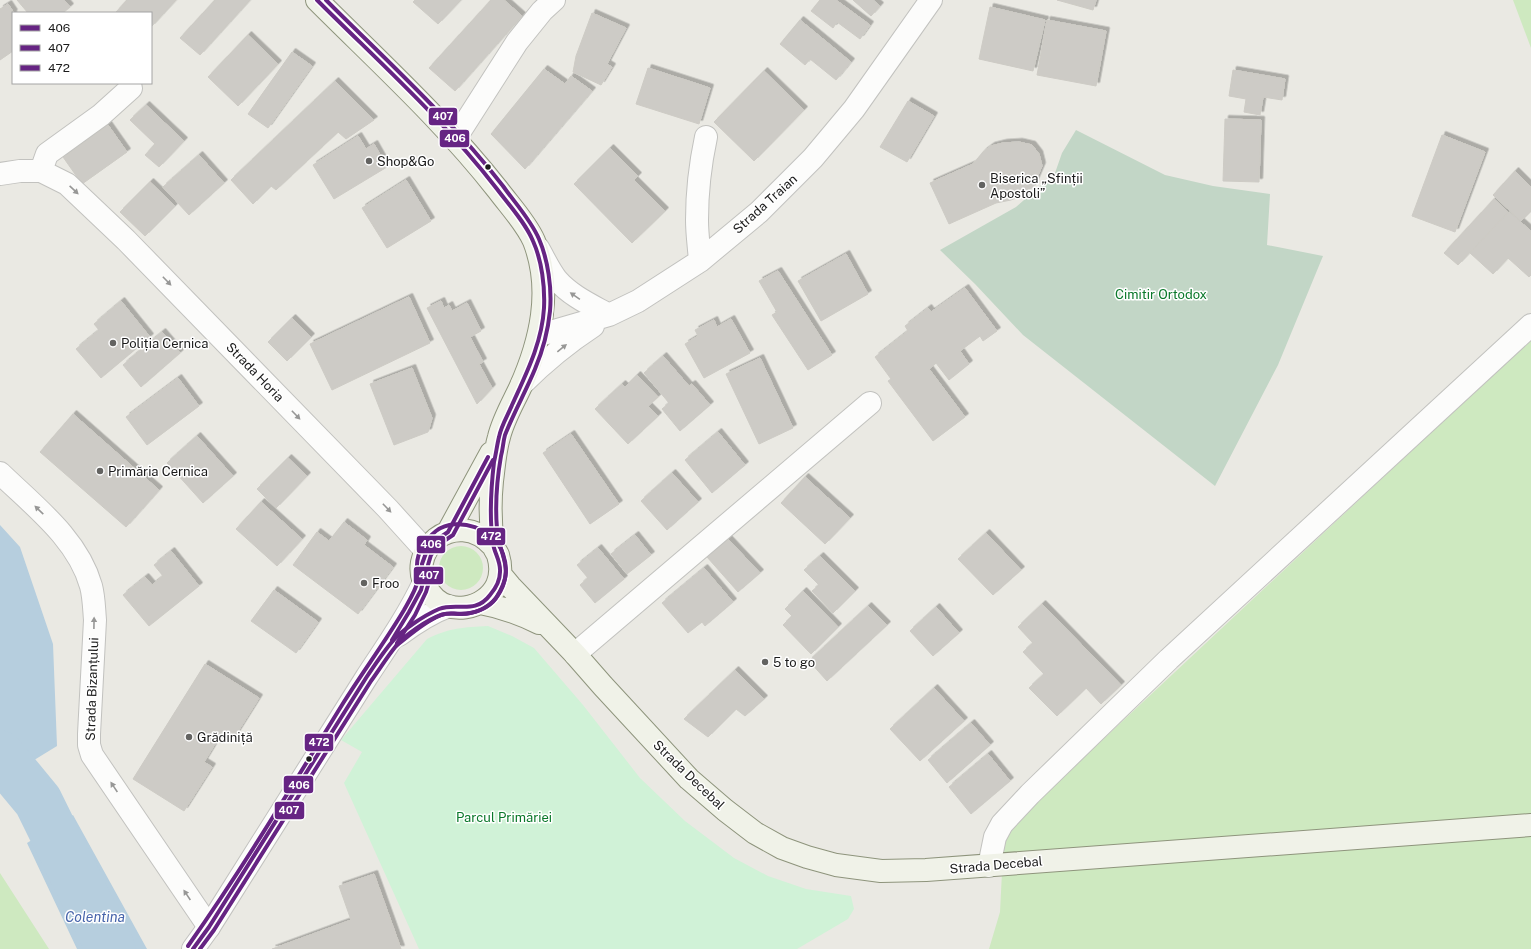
<svg xmlns="http://www.w3.org/2000/svg" width="1531" height="949" font-family="'Public Sans',sans-serif">
  <defs>
    <filter id="shadow"><feDropShadow dx="3.5" dy="-3.5" stdDeviation="0" flood-color="#0004"/></filter>
  </defs>
  <rect width="100%" height="100%" fill="#eae9e3"/>
  <path fill="#cee9c0" d="M 1513,0 L 1531,0 L 1531,48 Z
    M 1531,339 L 1531,949 L 989,949 L 1000,912 L 1004,832 Z
    M439 568a22 22 0 1 1 44 0a22 22 0 1 1-44 0Z
    M 0,873 L 49,949 L 0,949 Z"/>
  <path fill="#c2d6c6" d="M 1076,130 L 1165,175 L 1213,186 L 1270,194 L 1267,245 L 1323,256 L 1278,365 L 1215,486 L 1023,335 L 975,284 L 940,250 L 1016,207 L 1055,173 L 1062,153 Z"/>
  <path fill="#d0f2d7" d="M 488,626 L 512,636 L 534,648 L 583,705 L 640,778 L 685,821 L 734,858 L 768,876 L 806,889 L 851,896 L 854,909 L 848,919 L 797,949 L 419,949 L 344,783 L 362,752 L 341,740 L 427,639 C 449,628 464,627 488,626 Z"/>
  <path fill="#b6cede" d="M 0,525 L 20,547 L 53,644 L 57,746 L 0,781 Z
    M 73,815 L 147,949 L 77,949 L 27,843 Z"/>
  <g fill="none" stroke-linecap="round" stroke-linejoin="round">
    <path stroke="#b6cede" stroke-width="49" d="M 0,755 L 38,801 L 111,949"/>
  </g>
  <path fill="#cdcbc6" stroke="#cdcbc5" filter="url(#shadow)" d="M 17,0 L 64,0 L 70,7 L 63,13 L 28,13 Z
    M 127,0 L 176,0 L 151,27 L 151,13 L 117,13 L 116,12 Z
    M 215,0 L 250,0 L 200,55 L 180,38 Z
    M 415,0 L 461,0 L 438,24 L 413,2 Z
    M 491,0 L 504,0 L 522,16 L 455,91 L 429,68 Z
    M 820,0 L 836,0 L 870,25 L 860,39 L 837,22 L 833,28 L 811,11 Z
    M 853,0 L 873,0 L 880,6 L 871,16 Z
    M 1057,0 L 1096,0 L 1093,10 Z
    M 8,4 L 14,13 L 13,13 L 13,51 L 0,60 L 0,9 Z
    M 990,7 L 1045,20 L 1033,71 L 979,59 Z
    M 592,13 L 626,28 L 607,64 L 612,67 L 601,85 L 573,72 L 576,56 Z
    M 800,20 L 851,62 L 836,80 L 810,59 L 805,65 L 780,44 Z
    M 1047,20 L 1106,31 L 1096,86 L 1037,75 Z
    M 248,35 L 278,64 L 238,106 L 208,77 Z
    M 292,52 L 312,66 L 268,128 L 248,114 Z
    M 648,68 L 710,88 L 699,124 L 636,104 Z
    M 544,69 L 565,84 L 571,76 L 592,91 L 525,169 L 491,134 Z
    M 1233,70 L 1285,79 L 1282,100 L 1263,97 L 1260,115 L 1244,112 L 1246,99 L 1229,96 Z
    M 764,71 L 804,110 L 754,161 L 714,122 Z
    M 335,81 L 374,120 L 346,139 L 338,132 L 276,190 L 271,186 L 253,204 L 231,180 Z
    M 908,101 L 934,116 L 907,162 L 880,147 Z
    M 146,105 L 184,141 L 159,167 L 145,155 L 155,144 L 130,120 Z
    M 1225,119 L 1261,120 L 1259,182 L 1223,181 Z
    M 108,125 L 127,152 L 82,184 L 63,157 Z
    M 1442,135 L 1485,152 L 1455,232 L 1412,216 Z
    M 358,136 L 366,149 L 374,144 L 387,167 L 334,199 L 313,165 Z
    M 1019,142 L 1032,145 L 1039,154 L 1042,166 L 1033,187 L 1022,195 L 1011,200 L 996,203 L 949,224 L 930,183 L 973,164 L 983,152 L 991,146 L 1003,143 Z
    M 610,148 L 638,176 L 634,180 L 665,211 L 632,243 L 574,184 Z
    M 199,155 L 224,183 L 189,215 L 163,187 Z
    M 1515,171 L 1531,187 L 1531,211 L 1521,221 L 1493,195 Z
    M 406,180 L 431,221 L 387,248 L 362,208 Z
    M 150,182 L 175,206 L 145,236 L 120,212 Z
    M 1494,199 L 1508,212 L 1458,265 L 1444,253 Z
    M 1509,212 L 1531,231 L 1531,275 L 1529,277 L 1508,258 L 1493,274 L 1470,253 Z
    M 846,254 L 868,294 L 821,321 L 798,281 Z
    M 778,271 L 832,355 L 808,370 L 772,315 L 777,312 L 759,281 Z
    M 965,288 L 997,331 L 983,341 L 980,336 L 960,351 L 969,364 L 949,380 L 936,363 L 929,369 L 965,417 L 933,441 L 888,381 L 891,379 L 875,357 L 908,331 L 905,326 L 928,308 L 931,312 Z
    M 409,297 L 430,343 L 332,390 L 310,344 Z
    M 121,301 L 150,337 L 101,378 L 76,349 L 99,330 L 94,324 Z
    M 441,301 L 444,308 L 449,305 L 452,311 L 467,303 L 481,331 L 470,337 L 483,362 L 479,364 L 492,388 L 477,404 L 427,308 Z
    M 292,318 L 311,337 L 287,361 L 268,342 Z
    M 731,319 L 750,353 L 704,378 L 685,344 L 698,336 L 695,330 L 714,320 L 717,327 Z
    M 162,332 L 180,353 L 141,387 L 123,365 Z
    M 663,356 L 689,386 L 692,384 L 710,405 L 680,431 L 662,409 L 669,403 L 644,373 Z
    M 760,358 L 793,428 L 759,444 L 726,374 Z
    M 412,368 L 432,418 L 428,432 L 394,445 L 370,384 Z
    M 637,375 L 658,397 L 648,406 L 658,416 L 628,444 L 595,409 L 622,384 L 625,387 Z
    M 178,378 L 199,406 L 147,445 L 126,417 Z
    M 73,414 L 159,490 L 126,527 L 40,452 Z
    M 718,432 L 745,465 L 712,493 L 685,460 Z
    M 571,434 L 619,504 L 590,524 L 543,453 Z
    M 197,436 L 233,476 L 203,503 L 167,463 Z
    M 288,458 L 307,476 L 276,508 L 257,489 Z
    M 672,473 L 698,502 L 667,530 L 641,501 Z
    M 805,477 L 850,518 L 825,544 L 781,503 Z
    M 261,502 L 302,539 L 277,566 L 236,529 Z
    M 344,522 L 367,540 L 364,545 L 393,567 L 358,614 L 293,565 L 317,532 L 329,541 Z
    M 986,533 L 1021,570 L 993,595 L 958,559 Z
    M 635,535 L 651,555 L 627,574 L 611,554 Z
    M 728,539 L 760,573 L 738,592 L 707,557 Z
    M 598,548 L 624,579 L 595,603 L 580,585 L 588,578 L 577,565 Z
    M 171,551 L 199,586 L 149,626 L 123,595 L 145,577 L 152,585 L 163,576 L 154,565 Z
    M 820,556 L 855,591 L 833,613 L 812,591 L 819,585 L 804,570 Z
    M 704,568 L 733,602 L 705,626 L 702,622 L 688,633 L 662,603 Z
    M 274,590 L 318,622 L 296,653 L 251,621 Z
    M 803,591 L 838,627 L 811,654 L 783,625 L 792,616 L 785,609 Z
    M 1042,604 L 1121,685 L 1101,704 L 1086,688 L 1057,716 L 1029,688 L 1044,674 L 1023,652 L 1033,643 L 1018,627 Z
    M 868,606 L 887,625 L 827,681 L 809,661 Z
    M 936,607 L 959,633 L 933,656 L 910,631 Z
    M 205,664 L 259,698 L 232,741 L 221,734 L 204,762 L 212,767 L 184,811 L 133,779 Z
    M 735,670 L 764,699 L 745,716 L 736,709 L 708,737 L 684,719 Z
    M 934,688 L 964,721 L 920,761 L 890,729 Z
    M 971,723 L 990,745 L 947,783 L 928,760 Z
    M 988,754 L 1010,781 L 971,814 L 949,787 Z
    M 374,874 L 401,949 L 272,949 L 351,920 L 339,886 Z"/>
  <g fill="none" stroke-linecap="round" stroke-linejoin="round">
    <defs>
      <path id="minor" d="M 455,139 L 517,42 L 542,11 L 554,0
        M 41,171 L 47,154 L 101,115 L 131,88
        M 0,174 L 20,171 L 41,171 L 67,184 L 126,240 L 388,509 L 426,551
        M 538,248 C 544,258 549,270 557,280 C 571,296 591,305 609,315
        M 700,261 C 699,247 697,234 697,220 C 697,192 700,165 706,137
        M 540,335 L 609,315 L 638,301 L 700,261 L 759,212 L 813,158 L 854,109 L 931,0
        M 522,384 C 544,362 567,343 593,326
        M 0,473 C 34,506 78,539 91,586 C 94,597 94,609 95,620 L 89,734 L 89,745 L 92,755 L 209,927
        M 575,654 L 870,403
        M 989,866 L 995,837 L 1002,824 L 1030,794 L 1169,659 L 1531,325"/>
      <path id="tertiary" d="M 399,635 C 415,623 430,613 449,606
        M 193,949 L 209,927 L 366,678 C 387,646 408,616 424,582"/>
      <path id="secondary" d="M 317,0 C 379,62 444,121 498,190 C 510,206 526,223 534,241 C 553,290 541,341 520,388 C 513,403 503,420 499,437 C 495,450 494,466 492,481 C 490,501 490,522 493,543 C 493,548 496,551 498,555 C 501,565 501,576 497,585 C 485,610 447,617 430,593 C 400,552 456,505 493,546
        M 448,532 L 491,453
        M 500,574 L 510,586 L 575,654 L 603,686 L 689,779 L 725,810 L 755,833 L 782,848 L 807,857 L 836,865 L 881,871 L 926,870 L 1531,825
        M 480,603 C 502,607 519,613 539,623"/>
    </defs>
    <use href="#minor" stroke="#c2c2bf" stroke-width="24"/>
    <use href="#tertiary" stroke="#c2c2bf" stroke-width="24"/>
    <use href="#secondary" stroke="#8e947c" stroke-width="24"/>
    <use href="#minor" stroke="#fcfcfb" stroke-width="22"/>
    <use href="#tertiary" stroke="#fcfcfb" stroke-width="22"/>
    <use href="#secondary" stroke="#f0f2e8" stroke-width="22"/>
    <defs>
      <path id="bus-1" d="M 392,640 L 409,612 L 421,590 L 423,582 L 422,564 L 426,553 L 432,543 L 448,532 L 488,457
        M 193,949 L 209,927 L 366,678 C 374,666 382,654 391,643 C 400,631 425,615 439,609 C 457,602 475,615 490,595 C 496,588 500,580 500,572 C 501,561 494,553 493,543 C 489,517 491,488 494,462 C 496,454 497,445 499,437 C 501,426 508,415 512,405 C 526,374 542,343 544,308 C 545,287 542,261 533,241 C 525,222 509,205 497,189 C 444,120 378,61 317,0"/>
      <path id="bus-2" d="M 397,643 L 415,615 L 426,592 L 429,582 L 428,565 L 431,555 L 441,543 L 453,535 L 493,460
        M 200,949 L 214,930 L 371,681 C 379,670 387,657 396,646 C 405,635 427,620 441,615 C 449,612 454,614 462,614 C 474,614 489,608 496,598 C 516,567 500,560 497,529 C 495,505 497,479 501,456 C 503,449 503,442 505,435 C 514,412 526,391 535,369 C 543,350 548,331 550,311 C 552,288 548,260 539,239 C 531,220 515,203 503,186 C 450,118 386,60 326,0"/>
      <path id="bus-3" d="M 188,946 C 243,868 292,786 342,705 C 362,673 385,642 404,610 C 409,601 416,590 418,580 C 418,575 417,570 417,565 C 417,552 426,539 436,531 C 458,515 495,529 503,554 C 512,580 498,608 470,613 C 461,615 451,612 441,615 C 424,622 410,635 396,646"/>
    </defs>
    <use href="#bus-1" stroke="#fff" stroke-width="7"/>
    <use href="#bus-2" stroke="#fff" stroke-width="7"/>
    <use href="#bus-3" stroke="#fff" stroke-width="7"/>
    <use href="#bus-1" stroke="#662483" stroke-width="4"/>
    <use href="#bus-2" stroke="#662483" stroke-width="4"/>
    <use href="#bus-3" stroke="#662483" stroke-width="4"/>
  </g>
  <defs><path id="oneway-solid" d="M-6-.8H1V-3.2L6.5 0L1 3.2V.8H-6Z"/></defs>
  <g fill="#979796">
    <use href="#oneway-solid" transform="translate(74 190) rotate(43)"/>
    <use href="#oneway-solid" transform="translate(167 281) rotate(46)"/>
    <use href="#oneway-solid" transform="translate(575 296) rotate(-145)"/>
    <use href="#oneway-solid" transform="translate(562 348) rotate(-39)"/>
    <use href="#oneway-solid" transform="translate(296 415) rotate(46)"/>
    <use href="#oneway-solid" transform="translate(387 508) rotate(46)"/>
    <use href="#oneway-solid" transform="translate(39 510) rotate(-136)"/>
    <use href="#oneway-solid" transform="translate(94 623) rotate(-89)"/>
    <use href="#oneway-solid" transform="translate(114 787) rotate(-124)"/>
    <use href="#oneway-solid" transform="translate(187 895) rotate(-124)"/>
  </g>
  <g fill="#636361" stroke="#fff" stroke-width="1.5">
    <circle cx="369" cy="161" r="4"/>
    <circle cx="982" cy="185" r="4"/>
    <circle cx="113" cy="343" r="4"/>
    <circle cx="100" cy="471" r="4"/>
    <circle cx="364" cy="583" r="4"/>
    <circle cx="765" cy="662" r="4"/>
    <circle cx="189" cy="737" r="4"/>
  </g>
  <g fill="#1b1b1b" stroke="#fff" stroke-width="1.5">
    <circle cx="488" cy="167" r="3.5"/>
    <circle cx="309" cy="759" r="3.5"/>
  </g>
  <g text-anchor="middle" dominant-baseline="central" stroke-width="3" stroke-linejoin="round" paint-order="stroke">
    <g font-size="13" fill="#1b1b1b" stroke="#fff" text-anchor="start">
      <text x="377" y="161">Shop&amp;Go</text>
      <text x="990" y="178">Biserica „Sfinții<tspan x="990" dy="15">Apostoli”</tspan></text>
      <text x="121" y="343">Poliția Cernica</text>
      <text x="108" y="471">Primăria Cernica</text>
      <text x="372" y="583">Froo</text>
      <text x="773" y="662">5 to go</text>
      <text x="197" y="737">Grădiniță</text>
    </g>
    <g font-size="13" fill="#1b1b1b" stroke="#fff">
      <text transform="translate(765 204) rotate(-42)">Strada Traian</text>
      <text transform="translate(255 372) rotate(46)">Strada Horia</text>
      <text transform="translate(92 689) rotate(-88)">Strada Bizanțului</text>
      <text transform="translate(689 775) rotate(44)">Strada Decebal</text>
      <text transform="translate(996 865) rotate(-5)">Strada Decebal</text>
    </g>
    <g font-size="13" fill="#0a782a" stroke="#fff">
      <text x="1161" y="294">Cimitir Ortodox</text>
      <text x="504" y="817">Parcul Primăriei</text>
    </g>
    <g font-size="14" font-style="italic" fill="#4865ab" stroke="#fff">
      <text x="95" y="917">Colentina</text>
    </g>
  </g>
  <g stroke="#fff" stroke-width="1.5">
    <rect x="428" y="107" width="30" height="19" rx="4" fill="#662483"/>
    <rect x="439" y="129" width="31" height="19" rx="4" fill="#662483"/>
    <rect x="476" y="527" width="30" height="19" rx="4" fill="#662483"/>
    <rect x="416" y="535" width="30" height="19" rx="4" fill="#662483"/>
    <rect x="413" y="566" width="31" height="19" rx="4" fill="#662483"/>
    <rect x="304" y="733" width="30" height="19" rx="4" fill="#662483"/>
    <rect x="283" y="775" width="31" height="19" rx="4" fill="#662483"/>
    <rect x="274" y="801" width="31" height="19" rx="4" fill="#662483"/>
  </g>
  <g font-size="11" text-anchor="middle" font-weight="bold" fill="#fff">
    <text x="443" y="120">407</text>
    <text x="455" y="142">406</text>
    <text x="491" y="540">472</text>
    <text x="431" y="548">406</text>
    <text x="429" y="579">407</text>
    <text x="319" y="746">472</text>
    <text x="299" y="789">406</text>
    <text x="289" y="814">407</text>
  </g>
  <rect x="12" y="12" width="140" height="72" fill="#ffffff" stroke="#a4a4a4"/>
  <rect x="20" y="25" width="20" height="6" fill="#662483" stroke="#a4a4a4"/>
  <text x="48" y="32" font-size="12" fill="#1b1b1b">406</text>
  <rect x="20" y="45" width="20" height="6" fill="#662483" stroke="#a4a4a4"/>
  <text x="48" y="52" font-size="12" fill="#1b1b1b">407</text>
  <rect x="20" y="65" width="20" height="6" fill="#662483" stroke="#a4a4a4"/>
  <text x="48" y="72" font-size="12" fill="#1b1b1b">472</text>
</svg>
